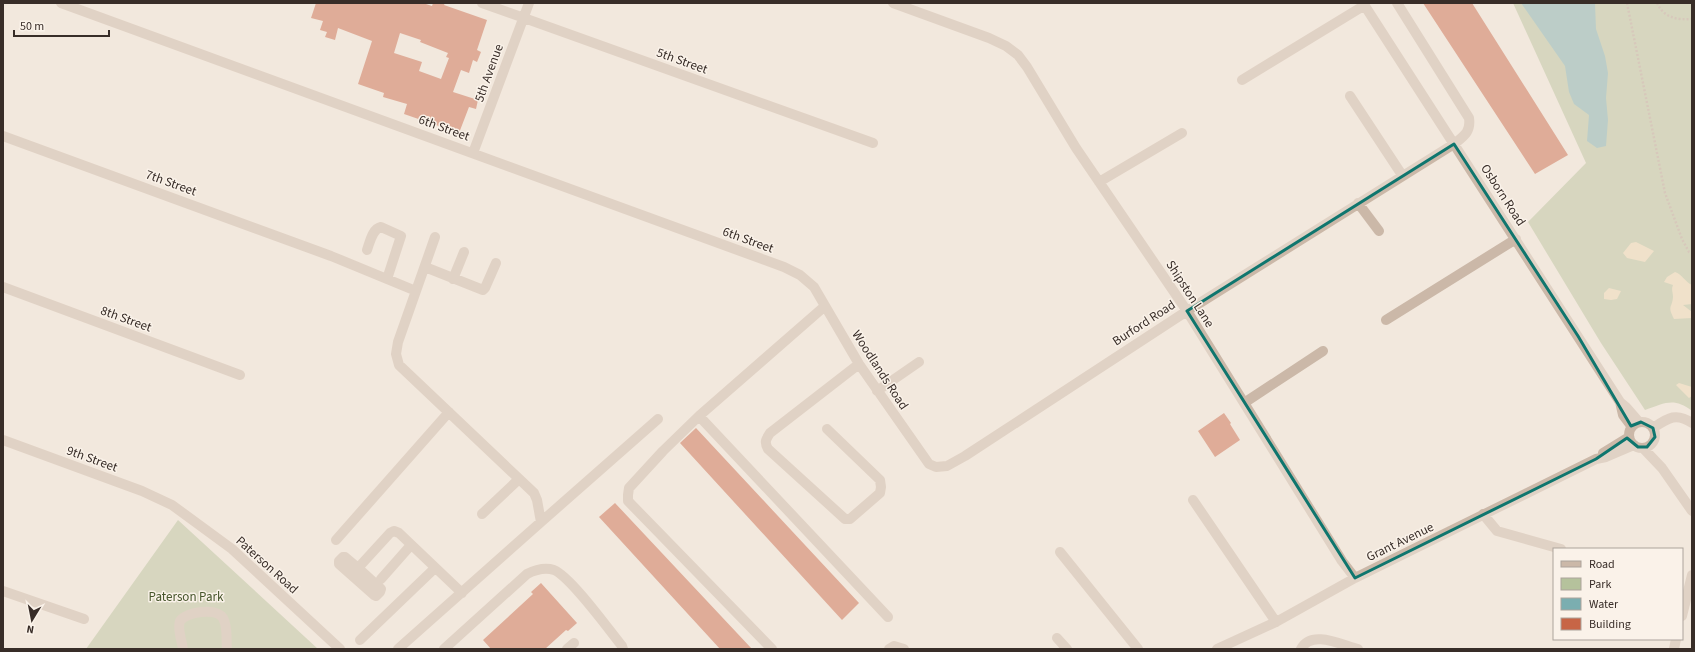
<svg xmlns="http://www.w3.org/2000/svg" width="1695" height="652" font-family="'Source Sans 3',sans-serif">
  <rect width="100%" height="100%" fill="#f2e8dd"/>
  <path fill="#b5c29c" d="M 1513,3 L 1692,3 L 1692,411 C 1674,397 1665,403 1645,410 L 1601,343 L 1528,222 L 1586,163 Z
    M 178,520 L 318,649 L 86,649 Z"/>
  <path fill="#eed9b3" d="M 1636,242 L 1654,251 L 1645,262 L 1627,258 L 1623,253 L 1631,243 Z
    M 1675,272 C 1682,274 1685,282 1692,285 L 1692,304 L 1683,305 L 1692,312 L 1692,318 L 1674,319 C 1667,305 1672,309 1673,297 C 1673,292 1671,290 1673,285 L 1664,282 L 1667,277 Z
    M 1609,288 L 1621,291 L 1617,299 L 1611,300 L 1604,299 L 1604,293 Z
    M 1679,383 L 1692,387 L 1692,396 L 1689,398 L 1676,385 Z"/>
  <path fill="#7baeb0" d="M 1521,3 L 1595,3 L 1596,29 L 1605,56 L 1608,73 L 1606,98 L 1608,120 L 1606,146 L 1597,148 L 1587,141 L 1589,115 L 1574,104 L 1569,92 L 1565,66 Z"/>
  <path fill="#c76546" fill-rule="evenodd" d="M 316,3 L 423,3 L 432,6 L 433,3 L 445,3 L 444,5 L 487,20 L 477,50 L 481,52 L 477,62 L 473,60 L 469,73 L 461,70 L 453,92 L 478,100 L 476,109 L 469,107 L 459,133 L 404,114 L 407,104 L 383,97 L 384,93 L 358,84 L 372,41 L 338,28 L 335,40 L 325,37 L 327,32 L 320,30 L 323,21 L 311,18 ZM 400,33 L 421,40 L 420,42 L 448,53 L 446,57 L 449,58 L 441,79 L 419,71 L 422,62 L 394,53 Z
    M 1423,3 L 1472,3 L 1568,155 L 1535,174 Z
    M 1224,413 L 1231,423 L 1230,424 L 1240,440 L 1215,457 L 1198,431 Z
    M 696,428 L 859,603 L 842,620 L 680,443 Z
    M 615,503 L 752,649 L 720,649 L 599,517 Z
    M 541,583 L 577,623 L 568,631 L 566,630 L 545,649 L 491,649 L 483,640 L 533,594 L 531,592 Z"/>
  <g fill="none" stroke-linecap="round" stroke-linejoin="round">
    <path stroke="#b7a292" stroke-width="2.5" stroke-dasharray="2 2" stroke-linecap="butt" d="M 1627,3 L 1665,193 L 1682,239 L 1689,252 L 1692,253
      M 1657,3 C 1664,18 1677,20 1692,19"/>
    <path stroke="#cbb8a8" stroke-width="10" d="M 61,3 L 784,267 L 800,275 L 814,287 L 859,364 L 929,464 L 936,467 L 947,466 L 965,456 L 1187,311 L 1454,144 C 1464,136 1471,132 1469,118 L 1397,3
      M 482,3 L 873,143
      M 893,3 L 989,38 L 1006,46 L 1018,55 L 1027,67 L 1076,148 L 1187,311 L 1342,561 L 1355,578
      M 1363,3 L 1620,402 L 1623,415 L 1632,427
      M 1242,80 L 1365,5
      M 1350,96 L 1402,175
      M 3,136 L 331,256 L 416,291
      M 473,153 L 529,3
      M 1099,182 L 1182,133
      M 1358,203 L 1379,231
      M 367,250 C 370,242 372,229 381,227 L 401,236 L 387,279
      M 425,267 L 483,290 L 485,288 L 496,263
      M 453,279 L 464,252
      M 3,287 L 240,375
      M 825,306 L 699,416 L 888,617
      M 1386,320 L 1516,239
      M 877,391 L 919,362
      M 1620,402 L 1626,407 L 1639,422
      M 1244,403 L 1323,351
      M 699,416 L 663,451 L 629,488 L 628,495 L 628,501 L 772,649
      M1629 435a13 13 0 1 1 26 0a13 13 0 1 1-26 0Z
      M 1653,428 C 1668,418 1676,412 1692,423
      M 827,429 L 880,480 L 881,487 L 880,493 L 850,519 L 845,519 L 768,449 C 764,442 766,439 770,433 L 859,364
      M 3,440 L 142,491 L 172,505 L 232,549 L 340,649
      M 1643,448 L 1662,468 L 1692,511
      M 1603,453 L 1629,437
      M 1193,500 L 1276,622
      M 482,514 L 519,479
      M 1483,514 L 1497,531 L 1561,549
      M 541,522 L 658,419
      M 336,540 L 449,412
      M 1060,552 L 1138,649
      M 358,568 L 345,557 L 343,557 L 339,561 L 339,564 L 374,595 L 376,596 L 380,592 L 381,589 L 358,568 L 390,533 L 394,531 L 399,533 L 462,593
      M 381,579 L 411,545
      M 3,591 L 84,619
      M 1682,616 L 1692,575
      M 1057,638 L 1067,649
      M 360,640 L 435,568
      M 183,649 C 182,642 177,628 180,621 C 186,612 216,607 223,618 C 228,626 226,640 227,649
      M 398,649 L 541,522 L 537,500 L 534,493 L 399,365 L 396,354 L 398,342 L 435,237
      M 444,649 L 527,574 C 535,570 544,567 554,570 C 571,577 609,630 622,646 L 623,649
      M 567,649 L 574,643
      M 889,649 L 894,646 L 904,649
      M 1217,649 L 1276,622 L 1355,578 L 1596,459 L 1606,457 L 1634,445
      M 1301,649 C 1311,629 1342,645 1358,649
      M 1674,649 L 1676,639"/>
  </g>
  <path d="M0 0H1695V652H0ZM 1454,144 L 1578,336 L 1631,426 L 1641,422 L 1653,428 L 1655,437 L 1647,447 L 1638,447 L 1627,438 L 1596,459 L 1355,578 L 1187,311 Z" fill="#f2e8dd" fill-opacity=".55" fill-rule="evenodd"/>
  <path fill="none" stroke="#0f766e" stroke-width="3" stroke-linejoin="round" d="M 1454,144 L 1578,336 L 1631,426 L 1641,422 L 1653,428 L 1655,437 L 1647,447 L 1638,447 L 1627,438 L 1596,459 L 1355,578 L 1187,311 Z"/>
  <g text-anchor="middle" dominant-baseline="central" stroke-width="3" stroke-linejoin="round" paint-order="stroke">
    <g font-size="13" fill="#382d28" stroke="#faf2e9">
      <text transform="translate(682 61) rotate(20)">5th Street</text>
      <text transform="translate(489 73) rotate(-70)">5th Avenue</text>
      <text transform="translate(444 128) rotate(20)">6th Street</text>
      <text transform="translate(171 183) rotate(20)">7th Street</text>
      <text transform="translate(1503 195) rotate(57)">Osborn Road</text>
      <text transform="translate(748 240) rotate(20)">6th Street</text>
      <text transform="translate(1190 294) rotate(57)">Shipston Lane</text>
      <text transform="translate(126 319) rotate(20)">8th Street</text>
      <text transform="translate(1144 323) rotate(-33)">Burford Road</text>
      <text transform="translate(880 370) rotate(57)">Woodlands Road</text>
      <text transform="translate(92 459) rotate(20)">9th Street</text>
      <text transform="translate(1400 542) rotate(-26)">Grant Avenue</text>
      <text transform="translate(267 565) rotate(42)">Paterson Road</text>
    </g>
    <g font-size="13" fill="#47562c" stroke="#faf2e9">
      <text x="186" y="597">Paterson Park</text>
    </g>
  </g>
  <rect width="1695" height="652" fill="none" stroke="#382d28" stroke-width="8"/>
  <rect x="1553" y="548" width="130" height="92" fill="#faf2e9" stroke="#aca39c"/>
  <rect x="1561" y="561" width="20" height="6" fill="#cbb8a8" stroke="#aca39c"/>
  <text x="1589" y="568" font-size="12" fill="#382d28">Road</text>
  <rect x="1561" y="578" width="20" height="12" fill="#b5c29c" stroke="#aca39c"/>
  <text x="1589" y="588" font-size="12" fill="#382d28">Park</text>
  <rect x="1561" y="598" width="20" height="12" fill="#7baeb0" stroke="#aca39c"/>
  <text x="1589" y="608" font-size="12" fill="#382d28">Water</text>
  <rect x="1561" y="618" width="20" height="12" fill="#c76546" stroke="#aca39c"/>
  <text x="1589" y="628" font-size="12" fill="#382d28">Building</text>
  <g transform="translate(32 620) rotate(190)" stroke="#faf2e9" stroke-width="3" paint-order="stroke">
  <path d="M0-3L7 15L0 10L-7 15Z" fill="#382d28"/>
  <text y="-6" font-size="11" font-weight="bold" text-anchor="middle" fill="#382d28">N</text>
  </g>
  <path d="M14 30v6h95v-6" fill="none" stroke="#382d28" stroke-width="2"/>
  <text x="20" y="30" font-size="12" fill="#382d28" stroke="#faf2e9" stroke-width="3" paint-order="stroke">50 m</text>
</svg>
